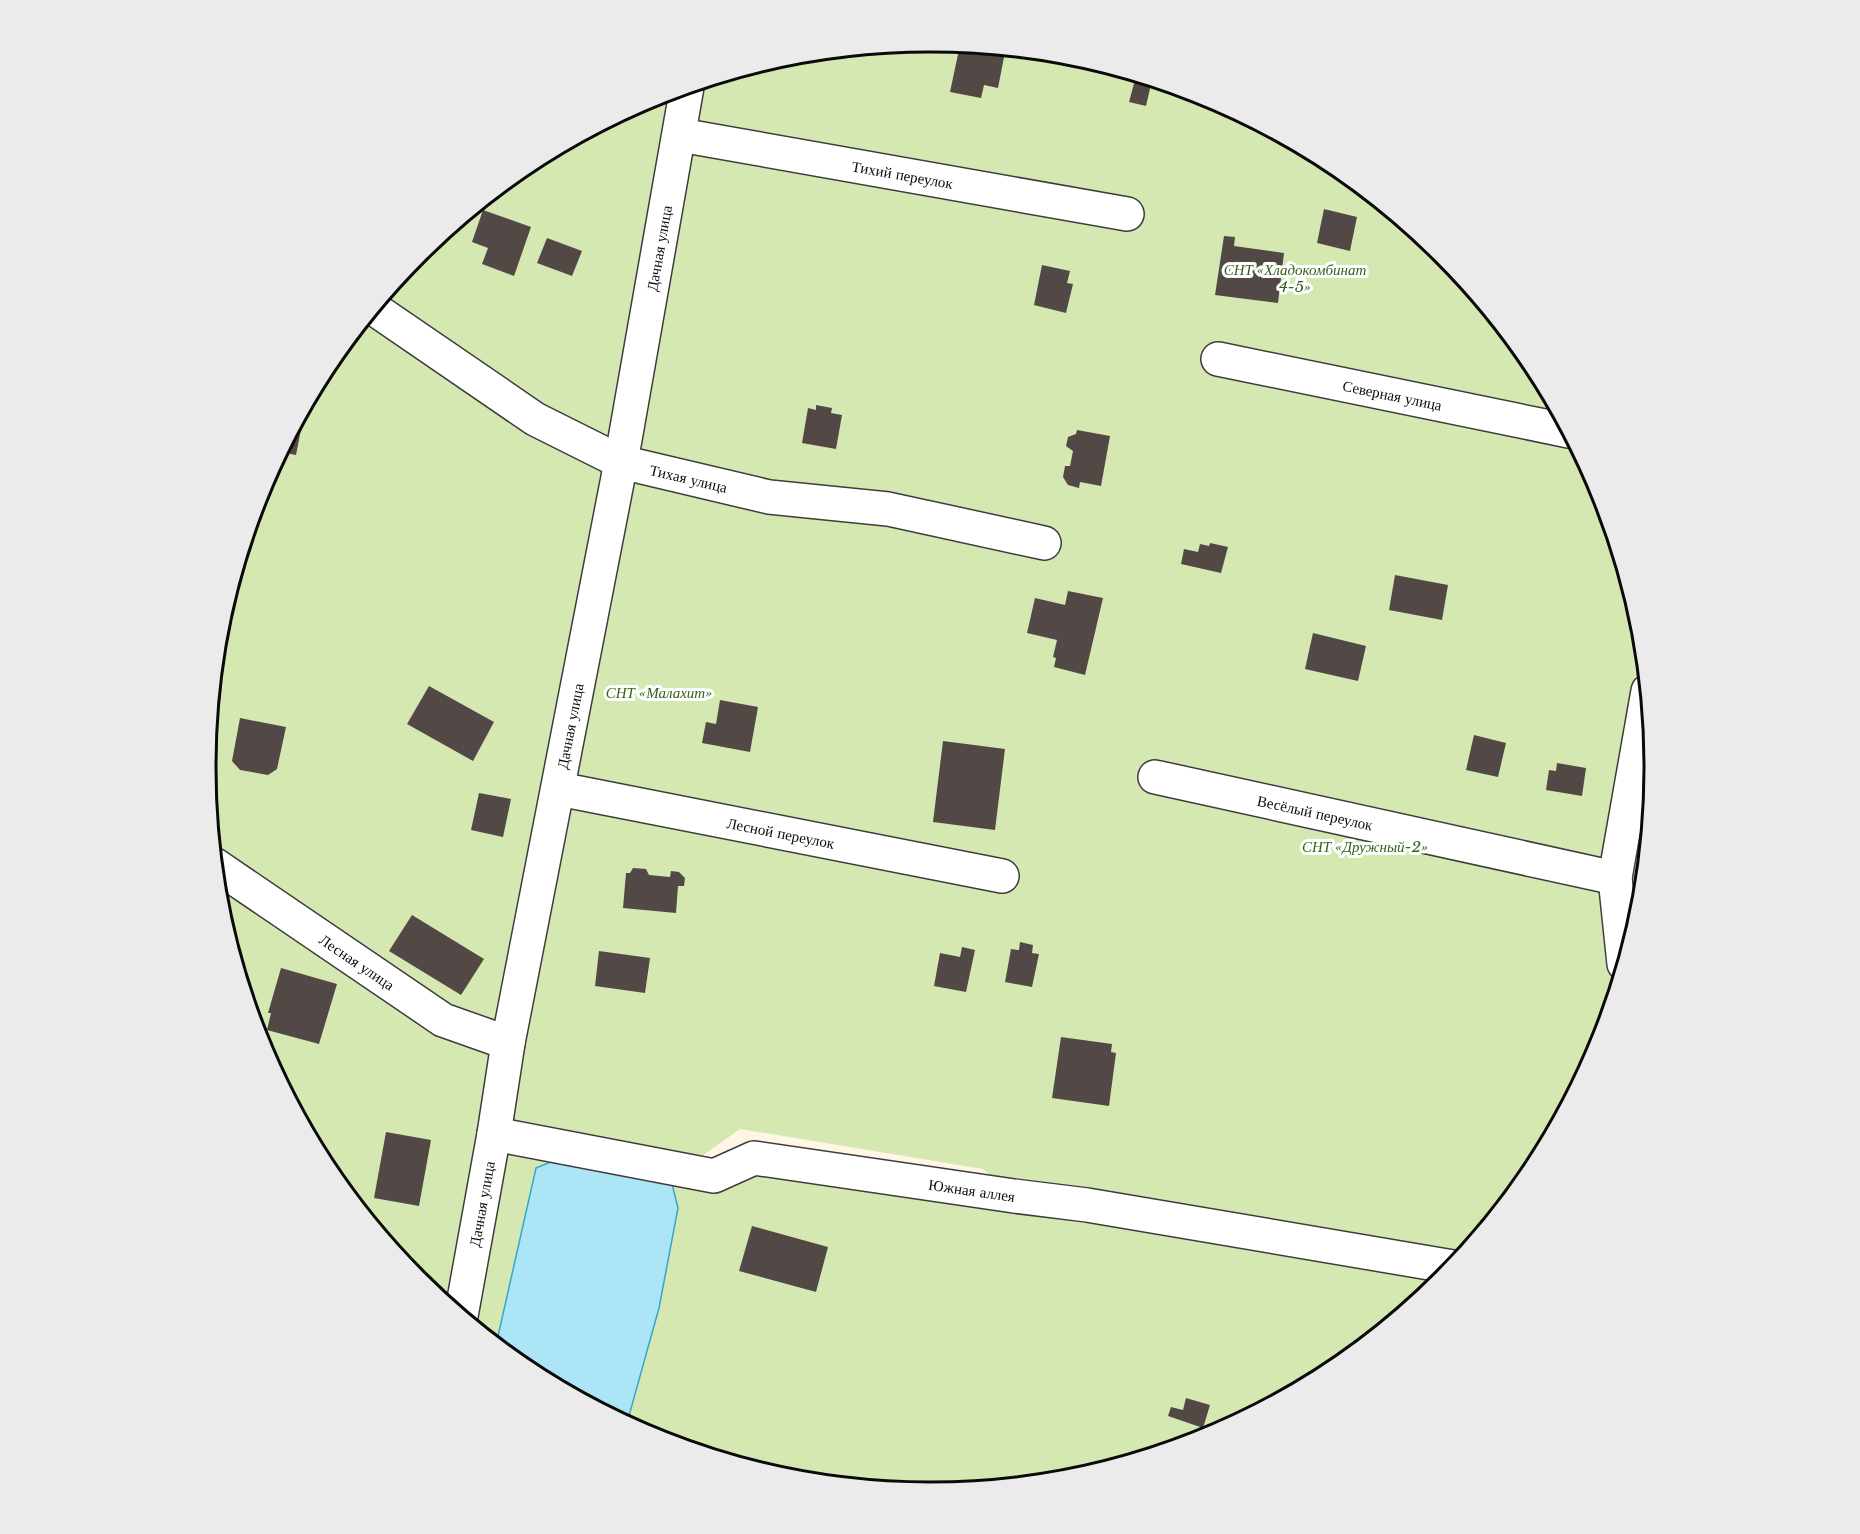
<svg xmlns="http://www.w3.org/2000/svg" width="1860" height="1534" font-family="'Libre Baskerville',serif">
  <rect width="100%" height="100%" fill="#fff6e6"/>
  <path fill="#d6e8b2" fill-rule="evenodd" d="M 930,42 L 1072,56 L 1208,97 L 1333,164 L 1443,255 L 1533,365 L 1600,490 L 1641,626 L 1655,767 L 1641,909 L 1600,1045 L 1533,1170 L 1442,1280 L 1332,1370 L 1207,1437 L 1071,1478 L 930,1492 L 788,1478 L 652,1437 L 527,1370 L 417,1279 L 327,1169 L 260,1044 L 219,908 L 205,767 L 219,625 L 260,489 L 327,364 L 418,254 L 528,164 L 653,97 L 789,56 ZM 506,1123 L 702,1156 L 740,1129 L 983,1169 L 1013,1196 L 754,1158 L 714,1176 Z"/>
  <path fill="#ace5f6" stroke="#33a7cd" stroke-width="1.5" d="M 553,1161 L 672,1184 L 678,1208 L 659,1308 L 627,1423 L 527,1370 L 496,1345 L 536,1168 Z"/>
  <path fill="#524946" d="M 960,45 L 1005,52 L 998,88 L 984,85 L 981,98 L 950,92 Z
    M 1136,76 L 1152,80 L 1146,106 L 1129,102 Z
    M 1324,209 L 1357,217 L 1350,251 L 1317,243 Z
    M 483,210 L 531,227 L 514,276 L 482,264 L 488,248 L 472,242 Z
    M 1224,236 L 1235,237 L 1234,246 L 1284,253 L 1278,303 L 1215,295 Z
    M 547,238 L 582,251 L 572,276 L 537,263 Z
    M 1042,265 L 1070,271 L 1067,283 L 1073,284 L 1066,313 L 1034,305 Z
    M 306,404 L 296,455 L 280,452 Z
    M 816,405 L 832,408 L 831,413 L 842,415 L 836,449 L 802,443 L 808,408 L 816,410 Z
    M 1077,430 L 1110,436 L 1101,486 L 1080,482 L 1079,488 L 1068,485 L 1063,477 L 1065,466 L 1070,466 L 1073,451 L 1066,446 L 1068,437 L 1076,434 Z
    M 1210,543 L 1228,547 L 1221,573 L 1181,564 L 1184,549 L 1198,552 L 1200,544 L 1209,546 Z
    M 1395,575 L 1448,585 L 1442,620 L 1389,610 Z
    M 1068,591 L 1103,598 L 1085,675 L 1054,667 L 1056,658 L 1053,657 L 1057,640 L 1027,633 L 1035,598 L 1065,605 Z
    M 1313,633 L 1366,646 L 1358,681 L 1305,669 Z
    M 429,686 L 494,722 L 473,761 L 407,724 Z
    M 720,700 L 758,707 L 750,752 L 702,743 L 706,722 L 716,724 Z
    M 240,718 L 286,727 L 277,769 L 268,775 L 240,770 L 232,761 Z
    M 1474,735 L 1506,743 L 1498,777 L 1466,770 Z
    M 943,741 L 1005,749 L 995,830 L 933,822 Z
    M 1557,763 L 1586,768 L 1582,796 L 1546,790 L 1549,770 L 1556,771 Z
    M 479,793 L 511,799 L 503,837 L 471,830 Z
    M 633,868 L 646,869 L 649,875 L 670,877 L 671,871 L 679,872 L 685,878 L 684,886 L 678,886 L 676,913 L 623,908 L 626,873 L 630,873 Z
    M 412,915 L 484,959 L 461,995 L 389,951 Z
    M 1020,942 L 1033,945 L 1032,953 L 1039,954 L 1032,987 L 1005,982 L 1011,949 L 1019,950 Z
    M 962,947 L 975,950 L 966,992 L 934,986 L 940,953 L 960,957 Z
    M 599,951 L 650,958 L 645,993 L 595,986 Z
    M 281,968 L 337,984 L 319,1044 L 267,1030 L 271,1013 L 268,1013 Z
    M 1061,1037 L 1112,1044 L 1111,1052 L 1116,1053 L 1109,1106 L 1052,1098 Z
    M 386,1132 L 431,1140 L 419,1206 L 374,1198 Z
    M 752,1226 L 828,1247 L 816,1292 L 739,1271 Z
    M 1186,1398 L 1210,1405 L 1203,1428 L 1168,1416 L 1171,1407 L 1183,1410 Z"/>
  <g fill="none" stroke-linecap="round" stroke-linejoin="round">
    <defs>
      <g id="minor">
        <path id="s1" d="M 680,135 L 1127,214"/>
        <path id="s2" d="M 373,308 L 535,419 L 621,462 L 769,497 L 888,509 L 1044,543"/>
        <path id="s3" d="M 1218,359 L 1569,431"/>
        <path id="s4" d="M 1155,777 L 1615,878"/>
        <path id="s5" d="M 559,789 L 1002,876"/>
        <path id="s6" d="M 215,865 L 443,1020 L 508,1043"/>
        <path d="M 1624,964 L 1615,878 L 1648,691"/>
        <path id="s7" d="M 494,1134 L 714,1176 L 754,1158 L 1014,1196 L 1087,1205 L 1453,1267"/>
        <path id="s8" d="M 461,1316 L 494,1134 L 508,1043 L 621,462 L 687,87"/>
      </g>
    </defs>
    <use href="#minor" stroke="#3d3d3d" stroke-width="36"/>
    <use href="#minor" stroke="#fff" stroke-width="33"/>
  </g>
  <g text-anchor="middle" dominant-baseline="central" stroke-width="6" stroke-linejoin="round" paint-order="stroke">
    <g font-size="15" fill="#0a0a0a" stroke="#fff">
      <text stroke="none"><textPath href="#s1" startOffset="226">Тихий переулок</textPath></text>
      <text stroke="none"><textPath href="#s8" startOffset="1086">Дачная улица</textPath></text>
      <text stroke="none"><textPath href="#s3" startOffset="178">Северная улица</textPath></text>
      <text stroke="none"><textPath href="#s2" startOffset="362">Тихая улица</textPath></text>
      <text stroke="none"><textPath href="#s8" startOffset="600">Дачная улица</textPath></text>
      <text stroke="none"><textPath href="#s4" startOffset="164">Весёлый переулок</textPath></text>
      <text stroke="none"><textPath href="#s5" startOffset="226">Лесной переулок</textPath></text>
      <text stroke="none"><textPath href="#s6" startOffset="172">Лесная улица</textPath></text>
      <text stroke="none"><textPath href="#s7" startOffset="488">Южная аллея</textPath></text>
      <text stroke="none"><textPath href="#s8" startOffset="114">Дачная улица</textPath></text>
    </g>
    <g font-size="15" font-style="italic" fill="#34601b" stroke="#fff">
      <text x="1295" y="269">СНТ «Хладокомбинат<tspan x="1295" dy="17">4-5»</tspan></text>
      <text x="659" y="692">СНТ «Малахит»</text>
      <text x="1365" y="846">СНТ «Дружный-2»</text>
    </g>
  </g>
  <path d="M0 0H1860V1534H0ZM930 52H930A714 714 0 0 1 1644 766V768A714 714 0 0 1 930 1482H930A714 714 0 0 1 216 768V766A714 714 0 0 1 930 52Z" fill="#ebebeb" fill-rule="evenodd"/>
  <path fill="none" stroke="#0a0a0a" stroke-width="3" d="M930 52H930A714 714 0 0 1 1644 766V768A714 714 0 0 1 930 1482H930A714 714 0 0 1 216 768V766A714 714 0 0 1 930 52Z"/>
</svg>
